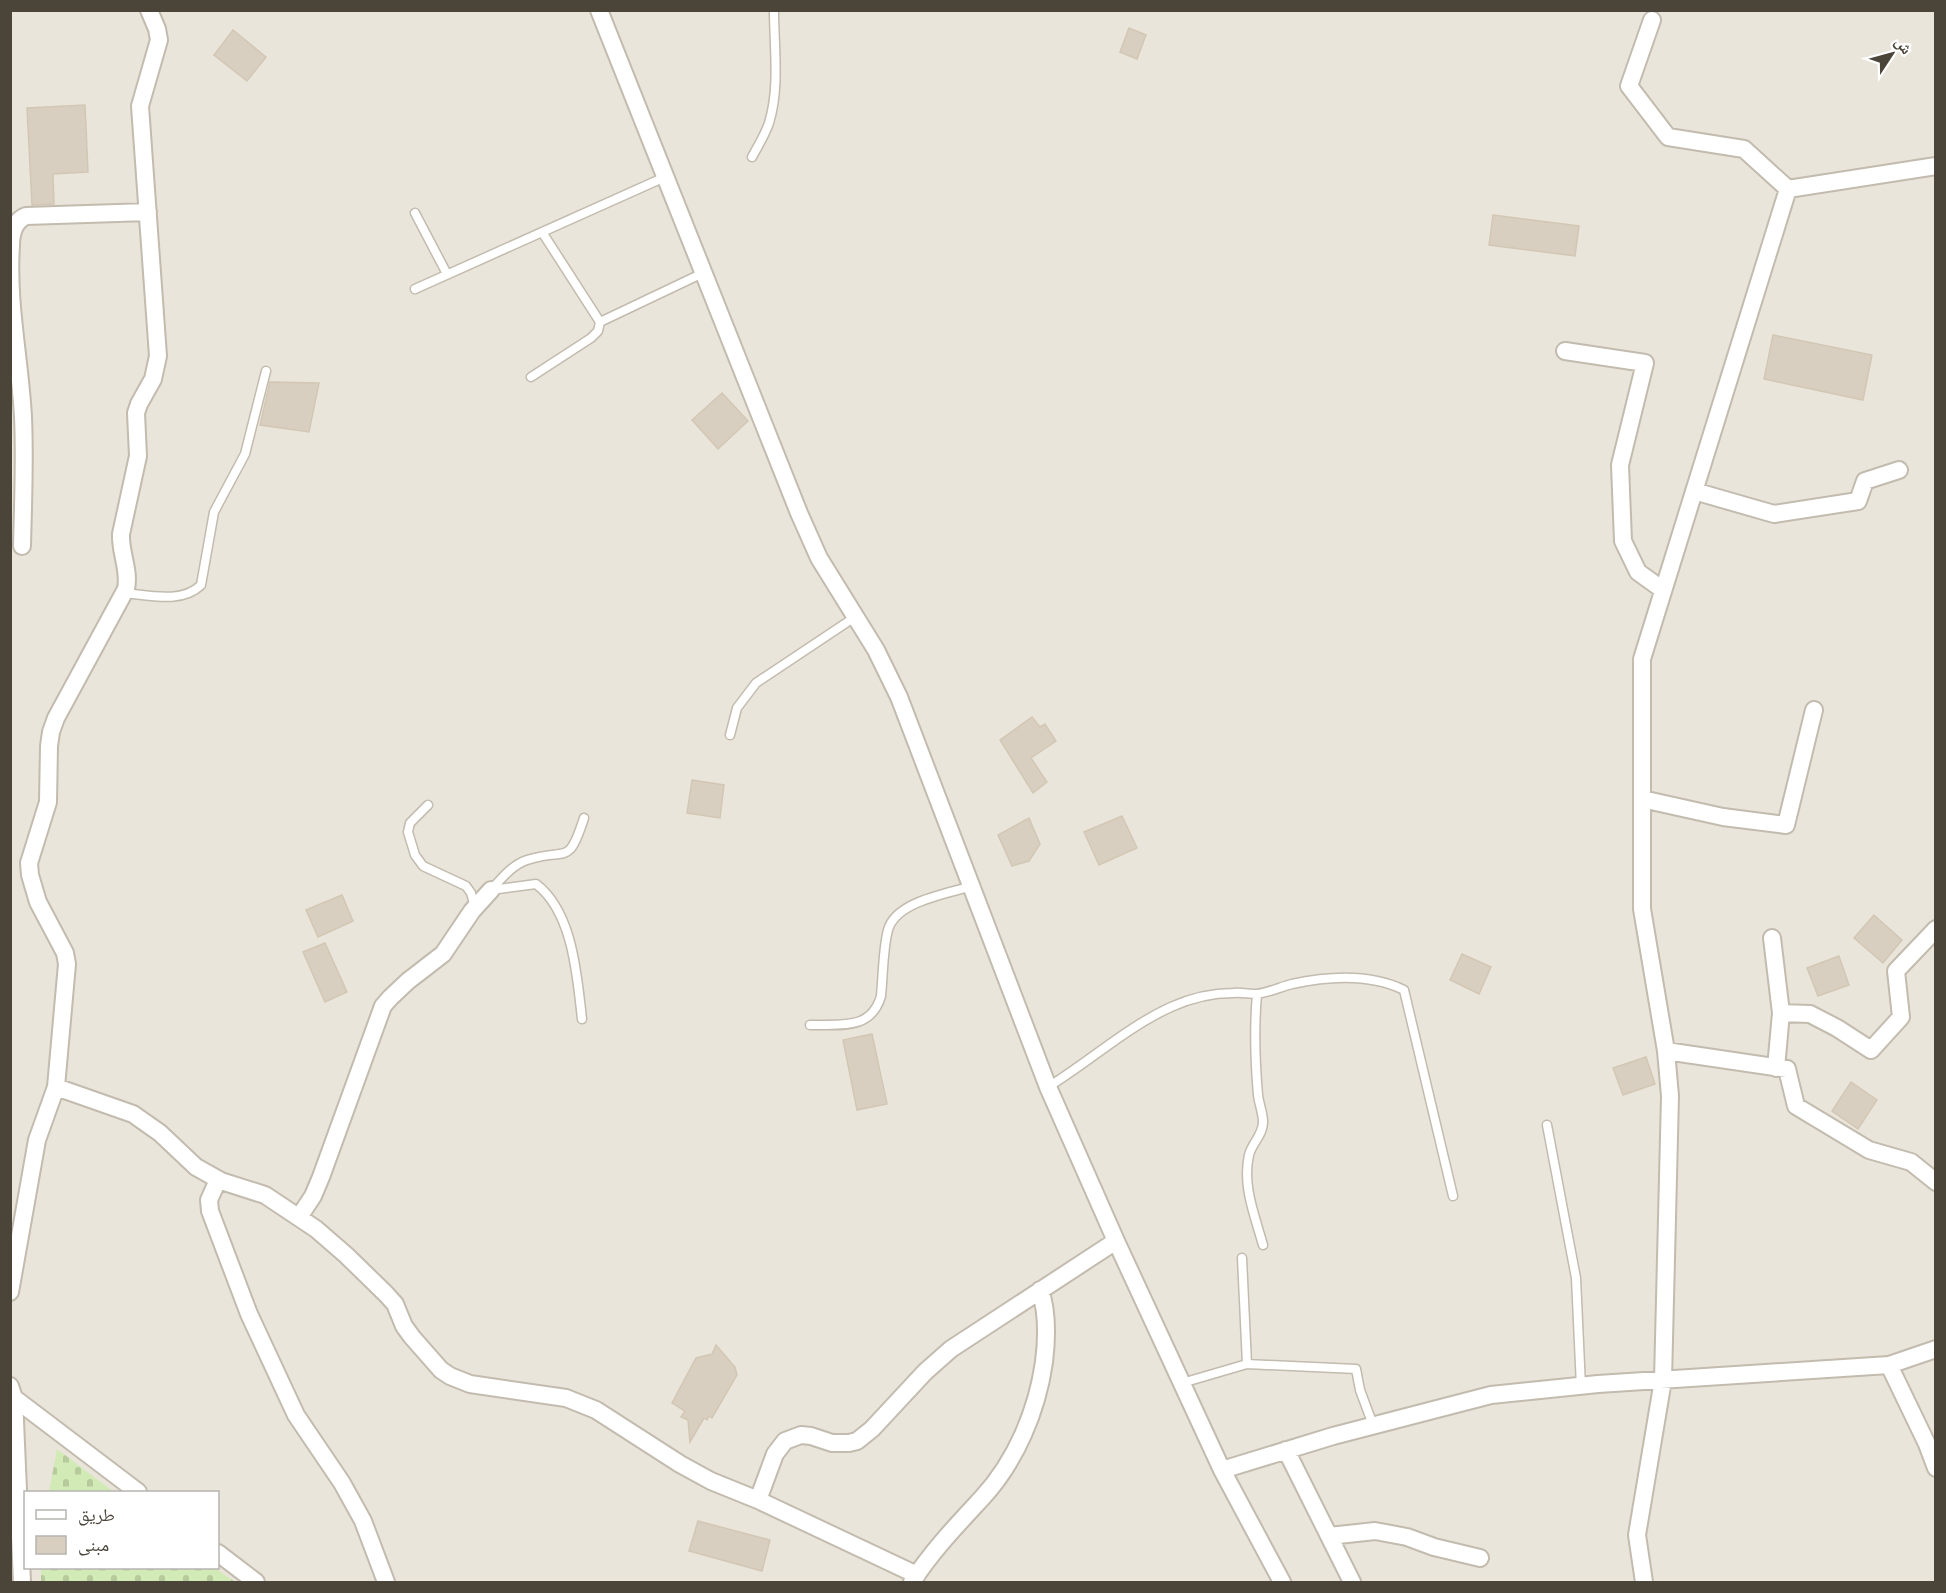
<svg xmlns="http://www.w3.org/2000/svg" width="1946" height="1593" font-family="'Open Sans','Noto Naskh Arabic',sans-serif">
  <defs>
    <pattern id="cemetery-stones" width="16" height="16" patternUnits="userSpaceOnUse" patternTransform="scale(1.5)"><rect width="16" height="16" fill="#d2eab5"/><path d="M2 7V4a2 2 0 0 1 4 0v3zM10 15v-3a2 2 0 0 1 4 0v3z" fill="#b6ca9c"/></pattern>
  </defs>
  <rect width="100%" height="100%" fill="#f6f3ec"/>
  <path fill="#eae5da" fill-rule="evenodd" d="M 11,11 L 1935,11 L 1935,1582 L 11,1582 ZM 26,1492 L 218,1492 L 218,1568 L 26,1568 Z"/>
  <path fill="url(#cemetery-stones)" d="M 57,1449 L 114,1492 L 49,1492 Z
    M 41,1568 L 215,1568 L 235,1582 L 41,1582 Z"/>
  <path fill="#d8cfc1" stroke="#d3c7b4" stroke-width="1.5" d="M 1129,28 L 1146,35 L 1137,59 L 1120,52 Z
    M 233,30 L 266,57 L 247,81 L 214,55 Z
    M 85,105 L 88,172 L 53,174 L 54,204 L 32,205 L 27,108 Z
    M 1493,215 L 1579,226 L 1575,256 L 1489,245 Z
    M 1773,335 L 1872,355 L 1863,400 L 1764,379 Z
    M 270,382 L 319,383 L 309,432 L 260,425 Z
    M 722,393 L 748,421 L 718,449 L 692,420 Z
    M 1032,717 L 1040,727 L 1045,724 L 1056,741 L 1031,758 L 1047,782 L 1033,793 L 1000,740 Z
    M 692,780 L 724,785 L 720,818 L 687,813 Z
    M 1122,816 L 1137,848 L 1099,865 L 1084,832 Z
    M 1029,818 L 1040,844 L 1029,861 L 1012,866 L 998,835 Z
    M 342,895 L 353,921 L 318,937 L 306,910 Z
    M 1874,915 L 1902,940 L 1883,963 L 1854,938 Z
    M 325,943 L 347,992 L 325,1002 L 303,952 Z
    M 1462,954 L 1491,967 L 1479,994 L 1450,980 Z
    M 1839,956 L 1849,985 L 1818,996 L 1807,968 Z
    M 872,1034 L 887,1104 L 857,1110 L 843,1040 Z
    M 1646,1057 L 1655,1084 L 1623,1095 L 1613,1068 Z
    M 1851,1082 L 1877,1100 L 1858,1129 L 1832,1111 Z
    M 716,1345 L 735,1367 L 737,1375 L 712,1418 L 709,1416 L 707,1420 L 704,1418 L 690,1442 L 688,1420 L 681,1417 L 685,1411 L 672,1403 L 696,1358 L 712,1354 Z
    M 698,1521 L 770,1540 L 762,1571 L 689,1551 Z"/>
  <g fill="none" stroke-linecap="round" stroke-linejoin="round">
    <defs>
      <path id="service" d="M 752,157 C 758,146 765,135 769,123 C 780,87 774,48 774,10
        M 415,213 L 447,274
        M 415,289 L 665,177
        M 600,322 L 703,273
        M 531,377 L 591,338 L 598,331 L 600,322 L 542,232
        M 124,593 C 148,595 182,604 201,585 L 214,512 L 245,454 L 266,371
        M 730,735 L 737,708 L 756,683 L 855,617
        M 428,805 L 410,823 L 408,832 L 415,855 L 423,866 L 466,886 L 471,893 L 475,907
        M 491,890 L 536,884 C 573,912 577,976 582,1019
        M 491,890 C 502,878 512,865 527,860 C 567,847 568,868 584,818
        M 1257,994 C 1254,1028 1255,1061 1258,1095 C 1259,1104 1263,1113 1263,1122 C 1263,1135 1252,1143 1249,1155 C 1242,1186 1255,1216 1263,1245
        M 810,1025 C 839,1024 871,1031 881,996 C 883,976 883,948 888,930 C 896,901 947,894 972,886
        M 1048,1087 C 1090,1061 1127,1027 1171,1007 C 1191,998 1212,993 1233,993 C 1241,992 1249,994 1256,994 C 1268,993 1280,987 1292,984 C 1329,976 1369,973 1404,990 L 1453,1196
        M 1547,1125 L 1576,1278 L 1581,1387
        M 1242,1258 L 1247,1364
        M 1182,1383 L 1247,1364 L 1356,1369 L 1360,1390 L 1373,1425"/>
      <path id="minor" d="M 599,10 L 799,513 L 819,558 L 876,650 L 899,697 L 1048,1087 L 1116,1241 L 1222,1470 L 1282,1582
        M 1652,20 L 1629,86 L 1668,137 L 1744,149 L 1788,189 L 1936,166
        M 1565,351 L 1645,363 L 1620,465 L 1623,541 L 1638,572 L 1663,590
        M 1694,491 L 1774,514 L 1858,501 L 1865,481 L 1899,470
        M 22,546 C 23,503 25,460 23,417 C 20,360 7,303 11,246 C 11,233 14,221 26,216 L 148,212
        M 1642,799 L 1723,817 L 1786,825 L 1814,710
        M 1772,938 L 1781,1013
        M 1666,1051 L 1787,1069 L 1796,1106 L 1869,1150 L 1911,1162 L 1936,1182
        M 1776,1068 L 1781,1013 L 1810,1014 L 1837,1028 L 1871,1050 L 1901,1017 L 1896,971 L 1936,929
        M 56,1087 L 133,1114 L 160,1133 L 196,1167 L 221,1181 L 265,1195 L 316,1229 L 346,1255 L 386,1294 L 395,1304 L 404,1326 L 412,1337 L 441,1370 L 450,1376 L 470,1384 L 566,1398 L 596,1410 L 680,1464 L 711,1481 L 758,1500 L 917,1575
        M 218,1180 L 209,1200 L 210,1211 L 249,1314 L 296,1415 L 342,1483 L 363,1521 L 386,1582
        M 299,1217 L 313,1196 L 321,1177 L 383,1006 L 390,998 L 408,981 L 443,954 L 472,911 L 491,890
        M 10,1292 L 37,1140 L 56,1087 L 67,964 L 65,953 L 38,902 L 30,875 L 29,863 L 48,802 L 49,746 L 51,732 L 56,718 L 126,589 C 130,570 120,553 121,534 L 138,456 L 136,413 L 139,404 L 153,379 L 158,356 L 140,106 L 159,40 L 157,29 L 149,10
        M 1889,1365 L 1927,1444 L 1936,1468
        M 10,1386 L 14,1398 L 22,1582
        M 14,1398 L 138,1492
        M 1286,1450 L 1352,1582
        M 1222,1470 L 1333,1436 L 1491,1395 L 1598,1384 L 1889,1365 L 1936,1349
        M 758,1500 L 775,1454 L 785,1441 L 801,1435 L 811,1436 L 832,1443 L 849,1443 L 857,1441 L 872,1429 L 925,1372 L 951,1349 L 1116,1241
        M 1329,1536 L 1375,1531 L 1407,1537 L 1434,1547 L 1480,1558
        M 218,1553 L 256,1582
        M 912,1582 C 932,1551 957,1525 982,1498 C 1016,1461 1037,1411 1044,1362 C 1047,1338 1048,1313 1040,1290
        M 1644,1582 L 1637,1535 L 1663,1380 L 1670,1096 L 1666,1051 L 1642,909 L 1642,659 L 1788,189"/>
    </defs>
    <use href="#service" stroke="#c2bbae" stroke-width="11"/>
    <use href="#minor" stroke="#c2bbae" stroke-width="20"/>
    <use href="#service" stroke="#fff" stroke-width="8"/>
    <use href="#minor" stroke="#fff" stroke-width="16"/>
  </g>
  <rect width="1946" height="1593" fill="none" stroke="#4b4439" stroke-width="24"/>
  <rect x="24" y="1491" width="195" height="78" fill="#ffffff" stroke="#b7b4b0" stroke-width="1.5"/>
  <rect x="36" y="1510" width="30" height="9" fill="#ffffff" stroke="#b7b4b0" stroke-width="1.5"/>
  <text x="78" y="1521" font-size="18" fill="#4b4439">طريق</text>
  <rect x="36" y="1536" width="30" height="18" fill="#d8cfc1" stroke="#b7b4b0" stroke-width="1.5"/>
  <text x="78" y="1551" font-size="18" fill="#4b4439">مبنى</text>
  <g transform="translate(1892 54) rotate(54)" stroke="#ffffff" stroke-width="4.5" paint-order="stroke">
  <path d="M0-4.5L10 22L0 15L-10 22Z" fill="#4b4439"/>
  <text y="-9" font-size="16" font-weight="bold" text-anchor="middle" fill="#4b4439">ش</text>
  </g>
</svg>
